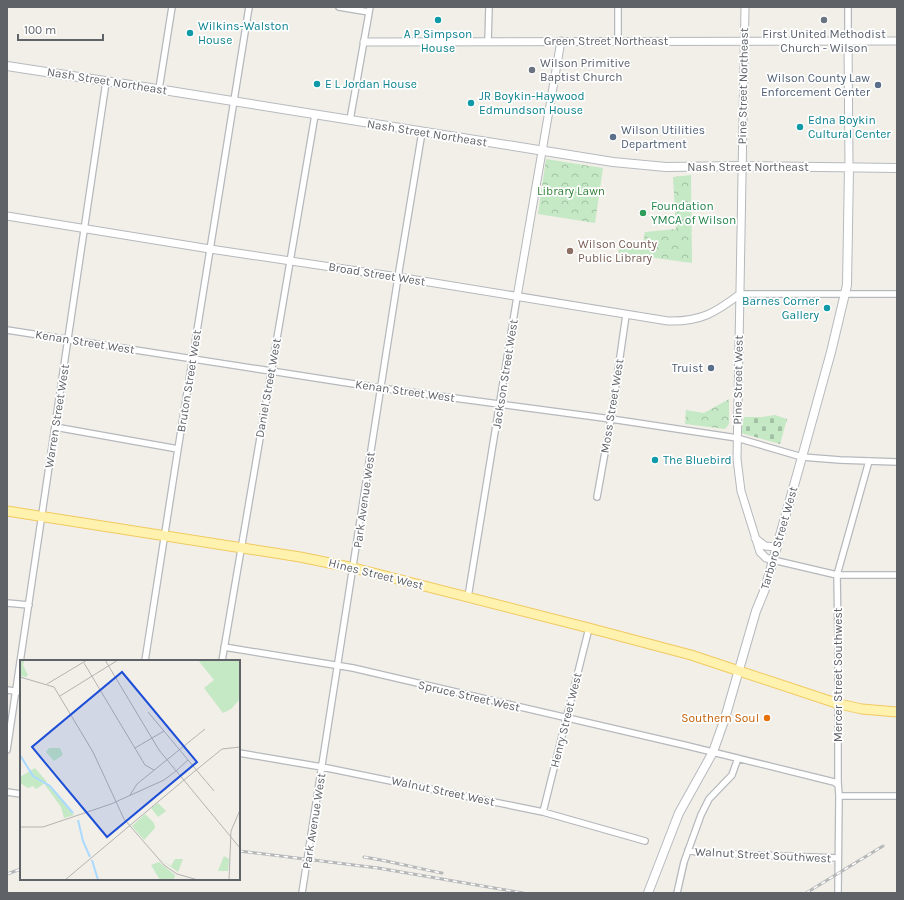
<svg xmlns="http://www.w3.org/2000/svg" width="904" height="900" font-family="Karla,sans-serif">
  <defs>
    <pattern id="cemetery-stones" width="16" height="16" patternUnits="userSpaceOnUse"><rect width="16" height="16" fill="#c5e8c5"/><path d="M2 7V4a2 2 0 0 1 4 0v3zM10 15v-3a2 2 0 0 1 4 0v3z" fill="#a3c0a4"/></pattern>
    <pattern id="park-crowns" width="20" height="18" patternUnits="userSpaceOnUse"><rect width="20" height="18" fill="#c5e8c5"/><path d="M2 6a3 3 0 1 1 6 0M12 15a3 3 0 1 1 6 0" fill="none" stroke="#a3c0a4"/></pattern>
  </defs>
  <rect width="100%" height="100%" fill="#f1efe8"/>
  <path fill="url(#cemetery-stones)" d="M 775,415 L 787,419 L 780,444 L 741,433 L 744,417 L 762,417 Z"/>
  <path fill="url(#park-crowns)" d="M 546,159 L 603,168 L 595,223 L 538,214 Z
    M 691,175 L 692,263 L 618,253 L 620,244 L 643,243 L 645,232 L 676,229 L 673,177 Z
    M 729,399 L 729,424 L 725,429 L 685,424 L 686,410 L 704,413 Z"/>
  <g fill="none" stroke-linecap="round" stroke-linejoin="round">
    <defs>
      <path id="minor" d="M 339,7 L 369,12
        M 618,7 L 618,41
        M 848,7 L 848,40
        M 488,42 L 489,7
        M 159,89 L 172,7
        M 350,120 L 370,7
        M 740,294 L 897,294
        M 7,330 L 380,388 L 611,419 L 737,438 L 802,457 L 840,460 L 897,462
        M 55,427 L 178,449
        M 597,497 L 611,419 L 626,315
        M 773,560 L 837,575 L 897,575
        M 468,597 L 517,297
        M 7,603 L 29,605
        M 224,647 L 353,668 L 684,745 L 834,782 L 838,785
        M 145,661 L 178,449 L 249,7
        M 222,661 L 315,115
        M 7,690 L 21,692
        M 7,750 L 106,82
        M 239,753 L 322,767 L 543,812 L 645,841
        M 7,792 L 21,794
        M 839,796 L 897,796
        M 543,812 L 589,628
        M 688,850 L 701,853 L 838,858
        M 302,893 L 398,277 L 422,132
        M 677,893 L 684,862 L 701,815 L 709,799 L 732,775 L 738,758
        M 838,893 L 839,796 L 838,782 L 838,636 L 837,575 L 869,461"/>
      <path id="tertiary" d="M 745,7 L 737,459 L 741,491 L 760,552 L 766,558 L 773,560
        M 848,40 L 849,168
        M 364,42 L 897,41
        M 7,216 L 210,249 L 398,277 L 668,321 C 700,322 715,313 740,294
        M 517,297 L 561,41
        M 755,538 L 765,546 L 776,547"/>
      <path id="secondary" d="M 7,66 L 170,91 L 613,162 L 666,167 L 742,166 L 897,168
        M 648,893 L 679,813 L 713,752 L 725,718 L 756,611 L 765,589 L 802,457 L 831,352 L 847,285 L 849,168"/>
      <path id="primary" d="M 7,511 L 300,557 L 354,568 L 589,628 L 691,655 L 839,704 L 862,709 L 897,712"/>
    </defs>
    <use href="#minor" stroke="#b5b8bc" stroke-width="8"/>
    <use href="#tertiary" stroke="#b5b8bc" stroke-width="9"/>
    <use href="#secondary" stroke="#b6babf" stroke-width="10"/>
    <use href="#primary" stroke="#f2c960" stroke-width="11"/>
    <use href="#minor" stroke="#fff" stroke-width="5.5"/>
    <use href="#tertiary" stroke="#fff" stroke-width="7"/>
    <use href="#secondary" stroke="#fff" stroke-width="8"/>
    <use href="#primary" stroke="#fff2af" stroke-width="9"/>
    <defs>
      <path id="rail" d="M 239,851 L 378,868 L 523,893
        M 364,857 C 390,861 416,868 442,873
        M 7,874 L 21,869
        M 806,893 L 883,846"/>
    </defs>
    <use href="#rail" stroke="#b6b7b8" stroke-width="3"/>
    <use href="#rail" stroke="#fff" stroke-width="1.5" stroke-dasharray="4.5" stroke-linecap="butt"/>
  </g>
  <g fill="#0f9aa8" stroke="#fff" stroke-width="1.5">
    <circle cx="438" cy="20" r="4"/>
    <circle cx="190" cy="33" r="4"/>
    <circle cx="317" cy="84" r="4"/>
    <circle cx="471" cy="103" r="4"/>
    <circle cx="800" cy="127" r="4"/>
    <circle cx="827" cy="308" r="4"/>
    <circle cx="655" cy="460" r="4"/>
  </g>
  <g fill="#6b7280" stroke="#fff" stroke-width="1.5">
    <circle cx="824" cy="20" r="4"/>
    <circle cx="532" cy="70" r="4"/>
  </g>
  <g fill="#5c6f8a" stroke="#fff" stroke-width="1.5">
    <circle cx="878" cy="85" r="4"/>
    <circle cx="613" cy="137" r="4"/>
    <circle cx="711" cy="368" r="4"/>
  </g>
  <circle fill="#2e9e5b" stroke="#fff" stroke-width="1.5" cx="643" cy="213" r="4"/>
  <circle fill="#8d6e63" stroke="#fff" stroke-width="1.5" cx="570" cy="251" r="4"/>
  <circle fill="#e8710a" stroke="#fff" stroke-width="1.5" cx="767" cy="718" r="4"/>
  <g text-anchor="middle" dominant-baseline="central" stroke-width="3.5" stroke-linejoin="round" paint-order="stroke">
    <g font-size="12" fill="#0d838f" stroke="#fff" text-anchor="start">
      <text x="198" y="26">Wilkins-Walston<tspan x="198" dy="14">House</tspan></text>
      <text x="438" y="34" text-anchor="middle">A P Simpson<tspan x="438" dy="14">House</tspan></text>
      <text x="325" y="84">E L Jordan House</text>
      <text x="479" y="96">JR Boykin-Haywood<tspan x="479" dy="14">Edmundson House</tspan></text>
      <text x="808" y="120">Edna Boykin<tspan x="808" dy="14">Cultural Center</tspan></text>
      <text x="819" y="301" text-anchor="end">Barnes Corner<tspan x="819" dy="14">Gallery</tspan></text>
      <text x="663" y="460">The Bluebird</text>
    </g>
    <g font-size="12" fill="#5b616d" stroke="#fff">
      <text x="824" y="34">First United Methodist<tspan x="824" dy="14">Church - Wilson</tspan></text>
      <text x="540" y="63" text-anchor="start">Wilson Primitive<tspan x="540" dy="14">Baptist Church</tspan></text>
    </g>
    <g font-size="12" fill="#5f6368" stroke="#fff">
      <text x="606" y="41">Green Street Northeast</text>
      <text transform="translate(107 81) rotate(9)">Nash Street Northeast</text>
      <text transform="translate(743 86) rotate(-89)">Pine Street Northeast</text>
      <text transform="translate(427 133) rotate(9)">Nash Street Northeast</text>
      <text x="748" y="167">Nash Street Northeast</text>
      <text transform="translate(377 274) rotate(9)">Broad Street West</text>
      <text transform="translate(85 342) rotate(9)">Kenan Street West</text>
      <text transform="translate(505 374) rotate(-81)">Jackson Street West</text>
      <text transform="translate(738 380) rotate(-89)">Pine Street West</text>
      <text transform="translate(189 381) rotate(-81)">Bruton Street West</text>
      <text transform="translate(268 388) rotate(-80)">Daniel Street West</text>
      <text transform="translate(405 391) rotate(8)">Kenan Street West</text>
      <text transform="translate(612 406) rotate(-81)">Moss Street West</text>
      <text transform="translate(57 416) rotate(-81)">Warren Street West</text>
      <text transform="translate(364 500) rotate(-82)">Park Avenue West</text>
      <text transform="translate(779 538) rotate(-74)">Tarboro Street West</text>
      <text transform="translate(376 574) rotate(14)">Hines Street West</text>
      <text transform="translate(838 675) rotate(-90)">Mercer Street Southwest</text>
      <text transform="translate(469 696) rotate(13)">Spruce Street West</text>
      <text transform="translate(566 720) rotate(-76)">Henry Street West</text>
      <text transform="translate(443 791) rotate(12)">Walnut Street West</text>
      <text transform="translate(314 821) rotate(-81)">Park Avenue West</text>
      <text transform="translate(763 855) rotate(3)">Walnut Street Southwest</text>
    </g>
    <g font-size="12" fill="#4e5e75" stroke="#fff" text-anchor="end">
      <text x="870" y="78">Wilson County Law<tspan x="870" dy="14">Enforcement Center</tspan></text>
      <text x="621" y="130" text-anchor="start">Wilson Utilities<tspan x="621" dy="14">Department</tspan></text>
      <text x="703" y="368">Truist</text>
    </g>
    <g font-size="12" fill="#348238" stroke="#fff">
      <text x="571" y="191">Library Lawn</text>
    </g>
    <g font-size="12" fill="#27864d" stroke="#fff" text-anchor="start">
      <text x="651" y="206">Foundation<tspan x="651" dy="14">YMCA of Wilson</tspan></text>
    </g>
    <g font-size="12" fill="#785e54" stroke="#fff" text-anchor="start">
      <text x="578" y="244">Wilson County<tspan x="578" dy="14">Public Library</tspan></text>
    </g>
    <g font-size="12" fill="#c56008" stroke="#fff" text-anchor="end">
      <text x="759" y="718">Southern Soul</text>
    </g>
  </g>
  <g transform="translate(20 660)">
    <rect width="220" height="220" fill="#f1efe8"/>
    <path d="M 15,108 L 27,122 L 16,129 L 13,126 L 8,128 L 0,123 L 0,117 ZM 27,124 L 30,126 L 54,155 L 44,158 L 41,147 L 25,125 ZM 140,199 L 151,206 L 155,199 L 163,199 L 158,212 ZM 139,202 L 155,215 L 154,220 L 140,220 L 131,205 Z" fill="#c5e8c5"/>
    <path d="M 178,0 L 220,0 L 220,39 L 211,49 L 203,53 L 184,28 L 194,20 Z" fill="#c5e8c5"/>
    <path d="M 0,0 L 15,0 L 4,1 L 3,5 L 8,15 L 6,17 L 0,16 ZM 29,88 L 40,88 L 43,95 L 34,101 L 26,92 ZM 138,143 L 146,151 L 138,157 L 131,148 ZM 204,196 L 209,199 L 208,211 L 198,211 Z" fill="#c5e8c5"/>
    <path d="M 125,154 L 134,163 L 135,168 L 124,180 L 112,166 Z" fill="#c5e8c5"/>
    <path fill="none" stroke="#aadaff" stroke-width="2" d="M 0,95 L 13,116 L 30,126 L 53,153M 58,160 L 63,181 L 70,197M 72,200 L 78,220"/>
    <path fill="none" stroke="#b3b3b1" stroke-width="1" d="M 85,0 L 139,90 L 220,188M 64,3 L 125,105 L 134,110M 0,17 L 34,27 L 73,92 L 104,159 L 144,205 L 157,214 L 178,220M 27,24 L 67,0M 40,36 L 98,0M 128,52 L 194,131M 115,88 L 144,71M 156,111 L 168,100M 164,120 L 202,89 L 220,87M 110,135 L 117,124 L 185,69M 0,167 L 23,167 L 91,144 L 144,120 L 156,111M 45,220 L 164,120M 209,220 L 211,171 L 220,150"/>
    <path fill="#1d4ed8" fill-opacity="0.15" stroke="#1d4ed8" stroke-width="2" d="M 102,12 L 177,102 L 87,177 L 12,87 Z"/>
    <rect width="220" height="220" fill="none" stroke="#5f6368" stroke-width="2"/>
  </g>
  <rect width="904" height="900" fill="none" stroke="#5f6368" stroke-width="16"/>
  <path d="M18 34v6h85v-6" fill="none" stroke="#5f6368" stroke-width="2"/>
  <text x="24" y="34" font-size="12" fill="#5f6368" stroke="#ffffff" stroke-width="3" paint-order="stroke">100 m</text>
</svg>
